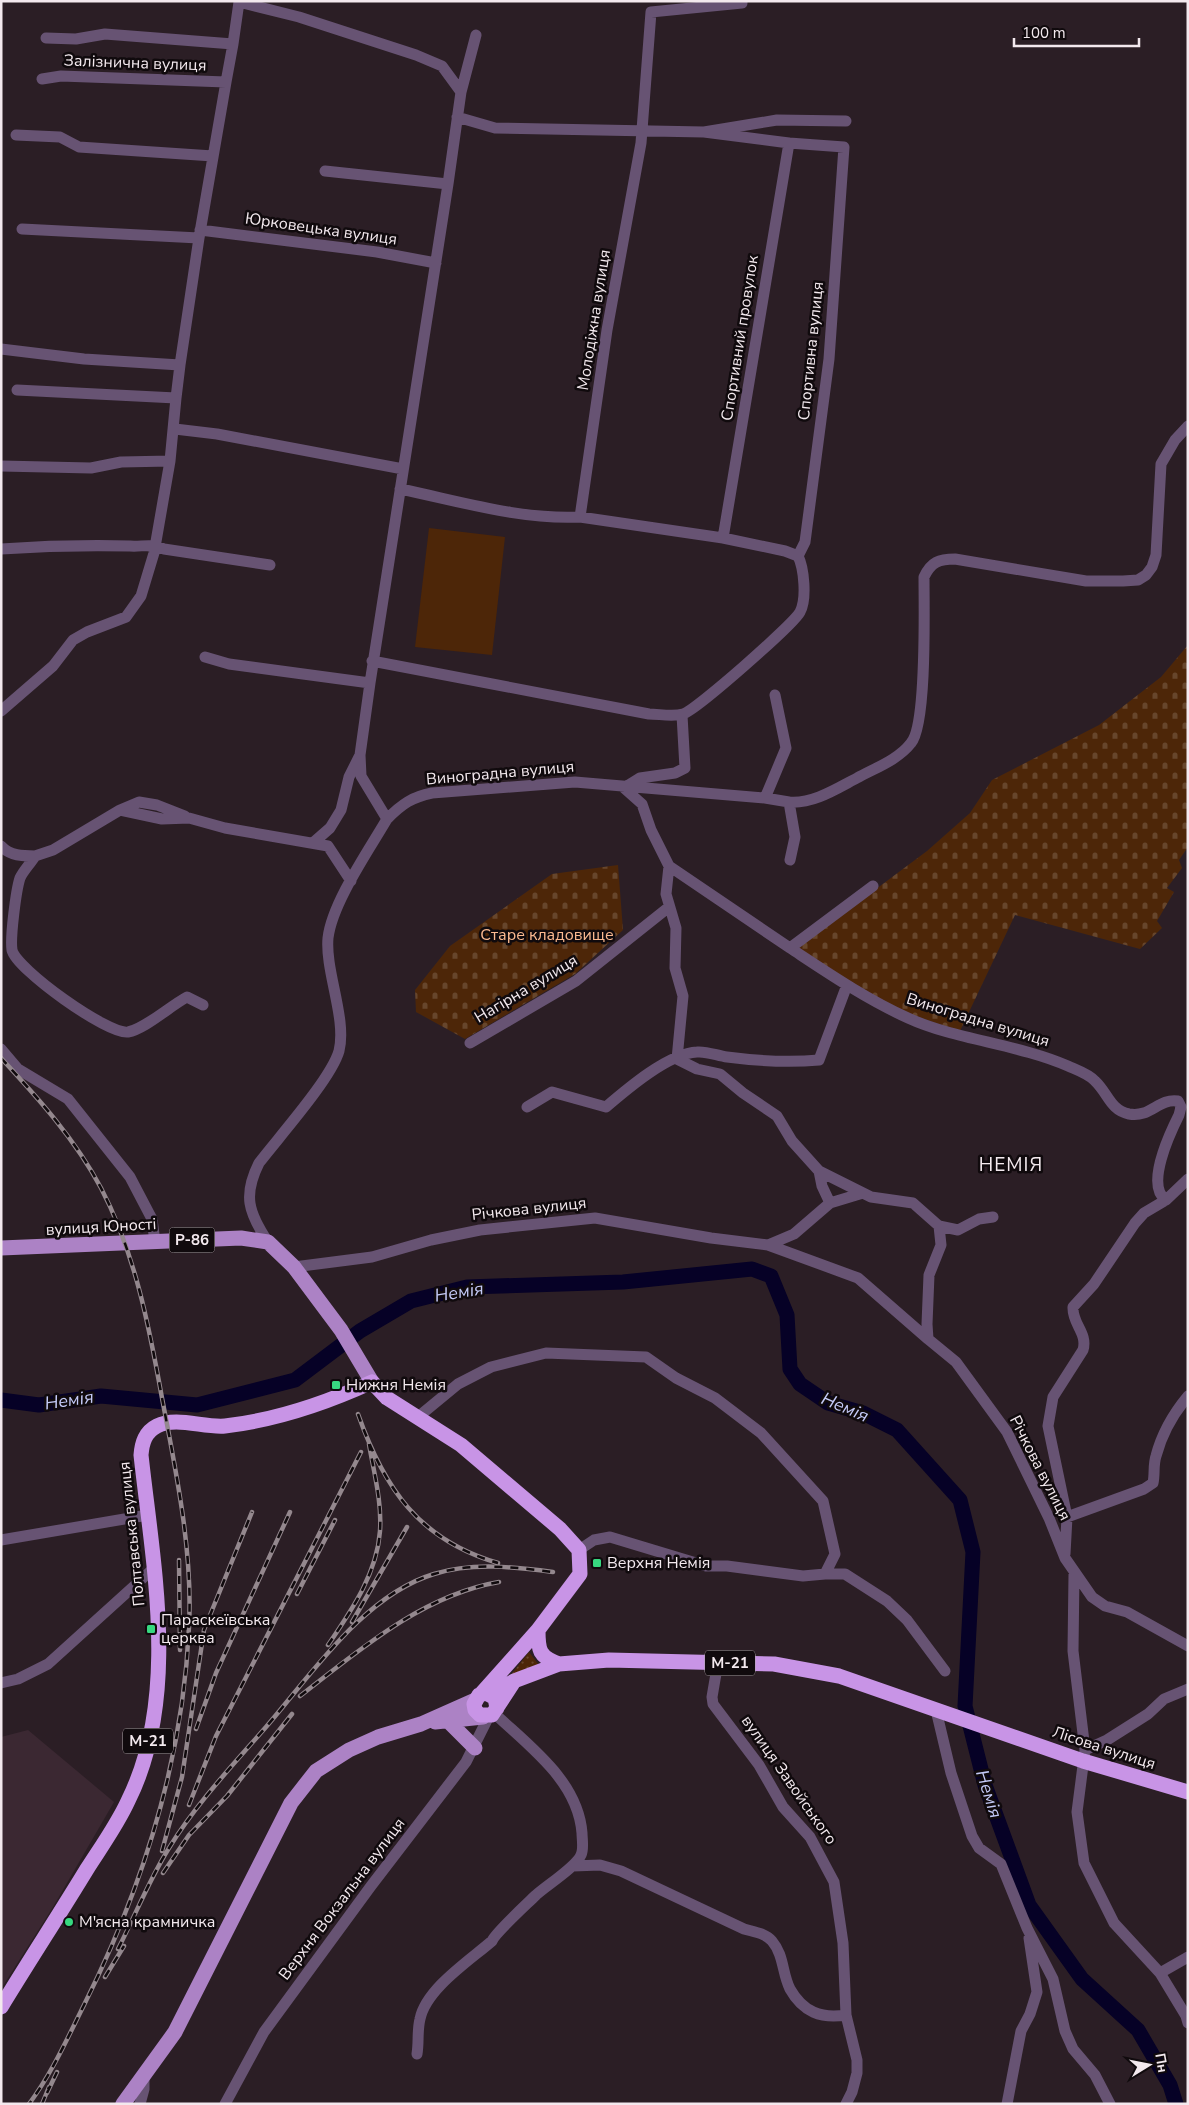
<svg xmlns="http://www.w3.org/2000/svg" width="1189" height="2105" font-family="'Nunito Sans',sans-serif">
  <defs>
    <pattern id="grass-dots" width="8" height="8" patternUnits="userSpaceOnUse" patternTransform="scale(1.25)"><rect width="8" height="8" fill="#4d2608"/><path d="M2 2h.1M6 6h.1" fill="none" stroke="#67462c" stroke-width="1.8" stroke-linecap="round"/></pattern>
    <pattern id="cemetery-stones" width="16" height="16" patternUnits="userSpaceOnUse" patternTransform="scale(1.25)"><rect width="16" height="16" fill="#4d2608"/><path d="M2 7V4a2 2 0 0 1 4 0v3zM10 15v-3a2 2 0 0 1 4 0v3z" fill="#67462c"/></pattern>
  </defs>
  <rect width="100%" height="100%" fill="#2b1e25"/>
  <path fill="#3b2832" d="M 28,1730 L 114,1802 L 53,1907 L 1,1989 L 1,1737 Z"/>
  <path fill="url(#grass-dots)" d="M 529,1652 L 539,1665 L 506,1681 Z"/>
  <path fill="url(#cemetery-stones)" d="M 1188,645 L 1188,847 L 1179,860 L 1182,868 L 1167,888 L 1174,892 L 1157,921 L 1162,928 L 1140,949 L 1015,915 L 960,1031 L 912,1015 L 853,985 L 797,948 L 927,851 L 970,813 L 992,780 L 1099,725 L 1161,677 Z
    M 618,865 L 623,930 L 575,974 L 465,1039 L 416,1012 L 415,990 L 450,946 L 552,874 Z"/>
  <path fill="#4d2608" d="M 429,528 L 505,537 L 492,655 L 415,647 Z"/>
  <g fill="none" stroke-linecap="round" stroke-linejoin="round">
    <path stroke="#060126" stroke-width="15" d="M 1,1400 L 39,1405 L 101,1396 L 197,1405 L 295,1380 L 360,1331 L 411,1301 L 467,1287 L 623,1282 L 752,1269 L 771,1276 L 787,1315 L 790,1369 L 800,1384 L 828,1403 L 863,1413 L 897,1430 L 960,1500 L 973,1552 L 965,1706 L 985,1785 L 1029,1905 L 1082,1979 L 1138,2030 L 1170,2085 L 1176,2104"/>
    <path stroke="#675373" stroke-width="11" d="M 46,38 L 76,39 L 105,34 L 233,44 L 239,2 L 299,17 L 416,55 L 442,66 L 461,92
      M 42,79 L 61,76 L 226,82 L 233,44
      M 457,117 L 495,128 L 704,132 L 777,120 L 846,121
      M 704,132 L 789,143 L 844,147 L 829,359 L 805,542 L 798,556
      M 16,135 L 60,137 L 79,147 L 213,156
      M 325,171 L 448,184 L 461,92 L 476,35
      M 22,229 L 199,238 L 226,82
      M 200,230 L 377,252 L 436,263
      M 1,349 L 84,359 L 180,365 L 176,398 L 17,390
      M 180,365 L 199,238
      M 175,429 L 217,434 L 403,469
      M 1,466 L 91,468 L 121,462 L 170,461 L 176,398
      M 580,517 L 607,330 L 641,143 L 651,12 L 742,3 L 742,1
      M 723,538 L 789,143
      M 1,549 C 44,546 87,545 130,546 C 142,547 152,543 164,549 L 270,565
      M 205,657 L 229,664 L 370,683 L 360,755 L 349,777 L 341,810 L 330,828 L 314,842
      M 372,661 L 649,714 C 659,714 673,717 683,714 C 695,711 794,624 800,612 C 807,599 804,568 798,556 L 785,551 L 723,538 L 580,517 C 520,520 459,501 400,489
      M 370,683 L 448,184
      M 775,695 L 786,748 L 765,798 L 789,802 L 795,837 L 790,860
      M 1,711 L 53,666 L 73,640 L 87,632 L 126,617 L 141,596 L 154,553 L 170,461
      M 682,715 L 685,768 L 675,773 L 640,778 L 624,788 L 642,804 L 651,830 L 669,866 L 790,948
      M 789,802 C 813,804 836,789 857,778 C 875,768 898,760 911,743 C 927,725 924,607 924,577 C 931,562 939,559 955,559 L 1086,581 L 1123,581 L 1138,580 L 1146,575 L 1152,567 L 1156,555 L 1161,464 L 1175,440 L 1188,426
      M 120,810 L 162,819 L 189,818 L 225,828 L 328,846 L 351,881
      M 387,819 C 402,804 412,797 432,793 L 575,782 L 765,798
      M 1,846 C 10,856 23,856 35,856 C 31,863 23,871 20,878 C 16,890 10,938 12,950 C 16,969 108,1035 128,1032 C 145,1029 170,1006 187,997 L 203,1005
      M 35,856 L 53,850 L 120,810 L 139,802 L 157,805 L 185,816
      M 669,866 L 666,894 L 676,928 L 675,968 L 683,996 L 677,1059 L 697,1069 L 720,1074 L 743,1093 L 777,1116 L 792,1141 L 819,1171 L 871,1197 L 913,1203 L 939,1226 L 958,1230 L 979,1219 L 993,1217
      M 873,886 L 790,948 C 828,973 866,999 908,1018 C 956,1040 1018,1044 1068,1066 C 1077,1070 1089,1074 1095,1081 C 1108,1093 1110,1110 1129,1114 C 1151,1118 1158,1098 1178,1101 L 1181,1107 L 1179,1115 C 1170,1133 1145,1186 1166,1200 L 1188,1179
      M 470,1043 L 576,981 L 669,907
      M 1,1049 L 18,1069 L 68,1099 L 130,1177 L 152,1219 L 155,1242
      M 527,1107 L 552,1092 L 606,1107 C 627,1089 669,1053 697,1052 C 707,1051 718,1056 727,1057 C 758,1061 788,1063 819,1060 L 847,985
      M 819,1171 L 822,1186 L 830,1203 L 863,1193
      M 939,1226 L 941,1245 L 929,1275 L 927,1324 L 928,1339 L 956,1362 L 1007,1432 L 1049,1518 L 1065,1558 L 1092,1597 L 1105,1606 L 1127,1612 L 1188,1646
      M 268,1242 C 248,1212 243,1195 259,1163 C 278,1138 331,1079 339,1051 C 347,1019 325,971 328,938 C 332,903 369,850 387,819 L 361,776 L 360,755
      M 768,1245 L 858,1278 L 928,1339
      M 294,1267 L 372,1257 L 431,1240 L 480,1230 L 595,1218 L 711,1238 L 768,1245 L 794,1234 L 830,1203
      M 418,1417 L 458,1384 L 491,1367 L 546,1353 L 646,1357 L 676,1378 L 715,1398 L 761,1433 L 823,1501 L 835,1554 L 825,1574 L 803,1576 L 727,1566 L 706,1566 L 610,1537 L 594,1540 L 579,1550
      M 1067,1517 L 1144,1489 L 1153,1483 C 1155,1474 1153,1465 1156,1456 C 1162,1433 1173,1414 1188,1396
      M 1,1540 L 148,1515
      M 1065,1554 L 1067,1517 L 1048,1426 L 1053,1397 L 1083,1350 C 1088,1333 1072,1324 1073,1307 L 1094,1284 L 1135,1223 L 1144,1213 L 1166,1200
      M 825,1574 L 845,1574 L 887,1601 L 907,1620 L 945,1671
      M 1074,1574 L 1073,1651 L 1085,1750 L 1077,1812 L 1084,1863 L 1114,1923 L 1160,1973 L 1186,2016 L 1188,2023
      M 718,1662 L 712,1697 L 713,1704 L 759,1765 L 783,1807 L 810,1837 L 834,1882 L 843,1943 L 846,2015 L 857,2060 L 857,2073 L 852,2092 L 846,2104
      M 1,1683 L 18,1679 L 48,1664 L 154,1568
      M 936,1710 L 951,1773 L 972,1836 L 979,1848 L 1001,1864 L 1027,1928 L 1053,1979 L 1065,2031 L 1073,2049 L 1095,2075 L 1110,2104
      M 1085,1750 L 1107,1740 L 1148,1714 L 1164,1699 L 1188,1689
      M 573,1866 L 600,1865 L 621,1871 L 744,1929 C 754,1932 765,1933 772,1941 C 784,1955 782,1973 790,1989 C 803,2012 821,2019 846,2015
      M 1160,1973 L 1188,1957
      M 417,2054 C 419,2042 417,2031 420,2019 C 426,1989 469,1961 492,1941 C 495,1933 527,1904 536,1895 C 547,1885 576,1867 581,1855 C 584,1849 582,1839 582,1833 C 578,1781 530,1747 494,1713
      M 140,2104 L 144,2089 L 144,2074
      M 225,2104 L 264,2032 L 371,1886 L 466,1762 L 489,1716
      M 1007,2104 L 1021,2031 L 1030,2014 L 1037,1992 L 1029,1938"/>
    <path stroke="#ac82c5" stroke-width="15" d="M 1,1248 L 241,1238 L 268,1242 L 294,1267 L 341,1330 L 372,1382
      M 448,1721 L 475,1748
      M 435,1722 L 483,1717
      M 123,2104 L 175,2032 L 291,1803 L 316,1771 L 349,1750 L 378,1737 L 421,1724 L 475,1700"/>
    <path stroke="#c894e6" stroke-width="15" d="M 538,1630 C 538,1650 539,1657 559,1664
      M 491,1694 L 514,1681 L 559,1664 L 609,1660 L 774,1664 L 839,1676 L 1083,1761 L 1188,1792
      M 497,1708 L 495,1698 L 486,1693 L 479,1695 L 474,1704 L 475,1710 L 480,1715 L 492,1715 L 513,1683
      M 1,2007 C 29,1961 59,1915 87,1869 C 101,1847 117,1825 128,1801 C 180,1697 153,1565 141,1455 C 142,1443 145,1432 157,1426 C 176,1416 204,1428 225,1426 C 277,1420 324,1404 372,1382 L 387,1398 L 461,1445 L 560,1529 L 579,1550 L 580,1574 L 538,1630 L 481,1694"/>
    <defs>
      <path id="rail" d="M 1,1058 C 38,1098 75,1139 101,1188 C 135,1253 149,1326 162,1398 C 176,1472 193,1551 189,1627 C 183,1761 143,1887 84,2005 C 67,2039 52,2073 29,2104
        M 358,1414 C 384,1488 419,1540 498,1563
        M 179,1560 L 180,1650
        M 297,1594 L 335,1520
        M 352,1622 L 407,1527
        M 328,1645 C 351,1611 377,1574 380,1531 C 382,1502 374,1473 369,1444
        M 300,1696 C 359,1650 423,1595 499,1582
        M 196,1729 L 216,1673 L 290,1512
        M 189,1805 L 216,1736 L 361,1452
        M 162,1851 L 182,1777 L 204,1630 L 252,1512
        M 163,1873 L 189,1835 L 227,1796 L 292,1714
        M 118,1949 C 135,1916 149,1880 169,1848 C 196,1804 232,1766 266,1727 C 311,1675 364,1595 434,1574 C 473,1562 514,1567 553,1572
        M 105,1977 L 124,1946
        M 47,2093 L 57,2072
        M 42,2104 L 49,2087"/>
    </defs>
    <use href="#rail" stroke="#94888e" stroke-width="4.5"/>
    <use href="#rail" stroke="#100a0d" stroke-width="2.5" stroke-dasharray="8" stroke-linecap="butt"/>
  </g>
  <g fill="#37d880" stroke="#100a0d" stroke-width="2">
    <rect x="331" y="1380" width="10" height="10" rx="2.5"/>
    <rect x="592" y="1558" width="10" height="10" rx="2.5"/>
    <rect x="146" y="1624" width="10" height="10" rx="2.5"/>
    <circle cx="69" cy="1922" r="5"/>
  </g>
  <g text-anchor="middle" dominant-baseline="central" stroke-width="5" stroke-linejoin="round" paint-order="stroke">
    <g fill="#100a0d" stroke="#afa6aa" stroke-width="1">
      <rect x="169.5" y="1227.5" width="45" height="25" rx="4"/>
      <rect x="705" y="1650.5" width="50" height="25" rx="4"/>
      <rect x="123" y="1728.5" width="50" height="25" rx="4"/>
    </g>
    <g font-size="15" font-weight="bold" fill="#f3e9ee">
      <text x="192" y="1240">Р-86</text>
      <text x="730" y="1663">М-21</text>
      <text x="148" y="1741">М-21</text>
    </g>
    <g font-size="16" fill="#f3e9ee" stroke="#100a0d">
      <text transform="translate(135 63) rotate(2)">Залізнична вулиця</text>
      <text transform="translate(321 229) rotate(8)">Юрковецька вулиця</text>
      <text transform="translate(594 320) rotate(-81)">Молодіжна вулиця</text>
      <text transform="translate(740 338) rotate(-81)">Спортивний провулок</text>
      <text transform="translate(811 351) rotate(-84)">Спортивна вулиця</text>
      <text transform="translate(500 773) rotate(-5)">Виноградна вулиця</text>
      <text transform="translate(526 989) rotate(-31)">Нагірна вулиця</text>
      <text transform="translate(978 1020) rotate(17)">Виноградна вулиця</text>
      <text transform="translate(529 1209) rotate(-6)">Річкова вулиця</text>
      <text transform="translate(101 1227) rotate(-3)">вулиця Юності</text>
      <text transform="translate(1040 1468) rotate(63)">Річкова вулиця</text>
      <text transform="translate(132 1534) rotate(-96)">Полтавська вулиця</text>
      <text transform="translate(1104 1748) rotate(18)">Лісова вулиця</text>
      <text transform="translate(789 1780) rotate(55)">вулиця Завойського</text>
      <text transform="translate(342 1899) rotate(-53)">Верхня Вокзальна вулиця</text>
    </g>
    <g font-size="16" fill="#fcba91" stroke="#100a0d">
      <text x="547" y="935">Старе кладовище</text>
    </g>
    <g font-size="16" fill="#f3e9ee" stroke="#100a0d" text-anchor="start">
      <text x="346" y="1385">Нижня Немія</text>
      <text x="607" y="1563">Верхня Немія</text>
      <text x="161" y="1620">Параскеївська<tspan x="161" dy="18">церква</tspan></text>
      <text x="79" y="1922">М'ясна крамничка</text>
    </g>
    <g font-size="18" font-style="italic" fill="#c4caf7" stroke="#100a0d">
      <text transform="translate(459 1292) rotate(-9)">Немія</text>
      <text transform="translate(69 1400) rotate(-8)">Немія</text>
      <text transform="translate(845 1407) rotate(23)">Немія</text>
      <text transform="translate(989 1794) rotate(72)">Немія</text>
    </g>
    <g font-size="19" letter-spacing="1" fill="#f3e9ee" stroke="#100a0d">
      <text x="1011" y="1165">НЕМІЯ</text>
    </g>
  </g>
  <rect width="1189" height="2105" fill="none" stroke="#f3e9ee" stroke-width="5"/>
  <g transform="translate(1149 2065) rotate(80)" stroke="#100a0d" stroke-width="4" paint-order="stroke">
  <path d="M0-4L9 19L0 12L-9 19Z" fill="#f3e9ee"/>
  <text y="-8" font-size="14" font-weight="bold" text-anchor="middle" fill="#f3e9ee">Пн</text>
  </g>
  <path d="M1014 38v8h125v-8" fill="none" stroke="#f3e9ee" stroke-width="2.5"/>
  <text x="1022" y="38" font-size="15" fill="#f3e9ee" stroke="#100a0d" stroke-width="4" paint-order="stroke">100 m</text>
</svg>
